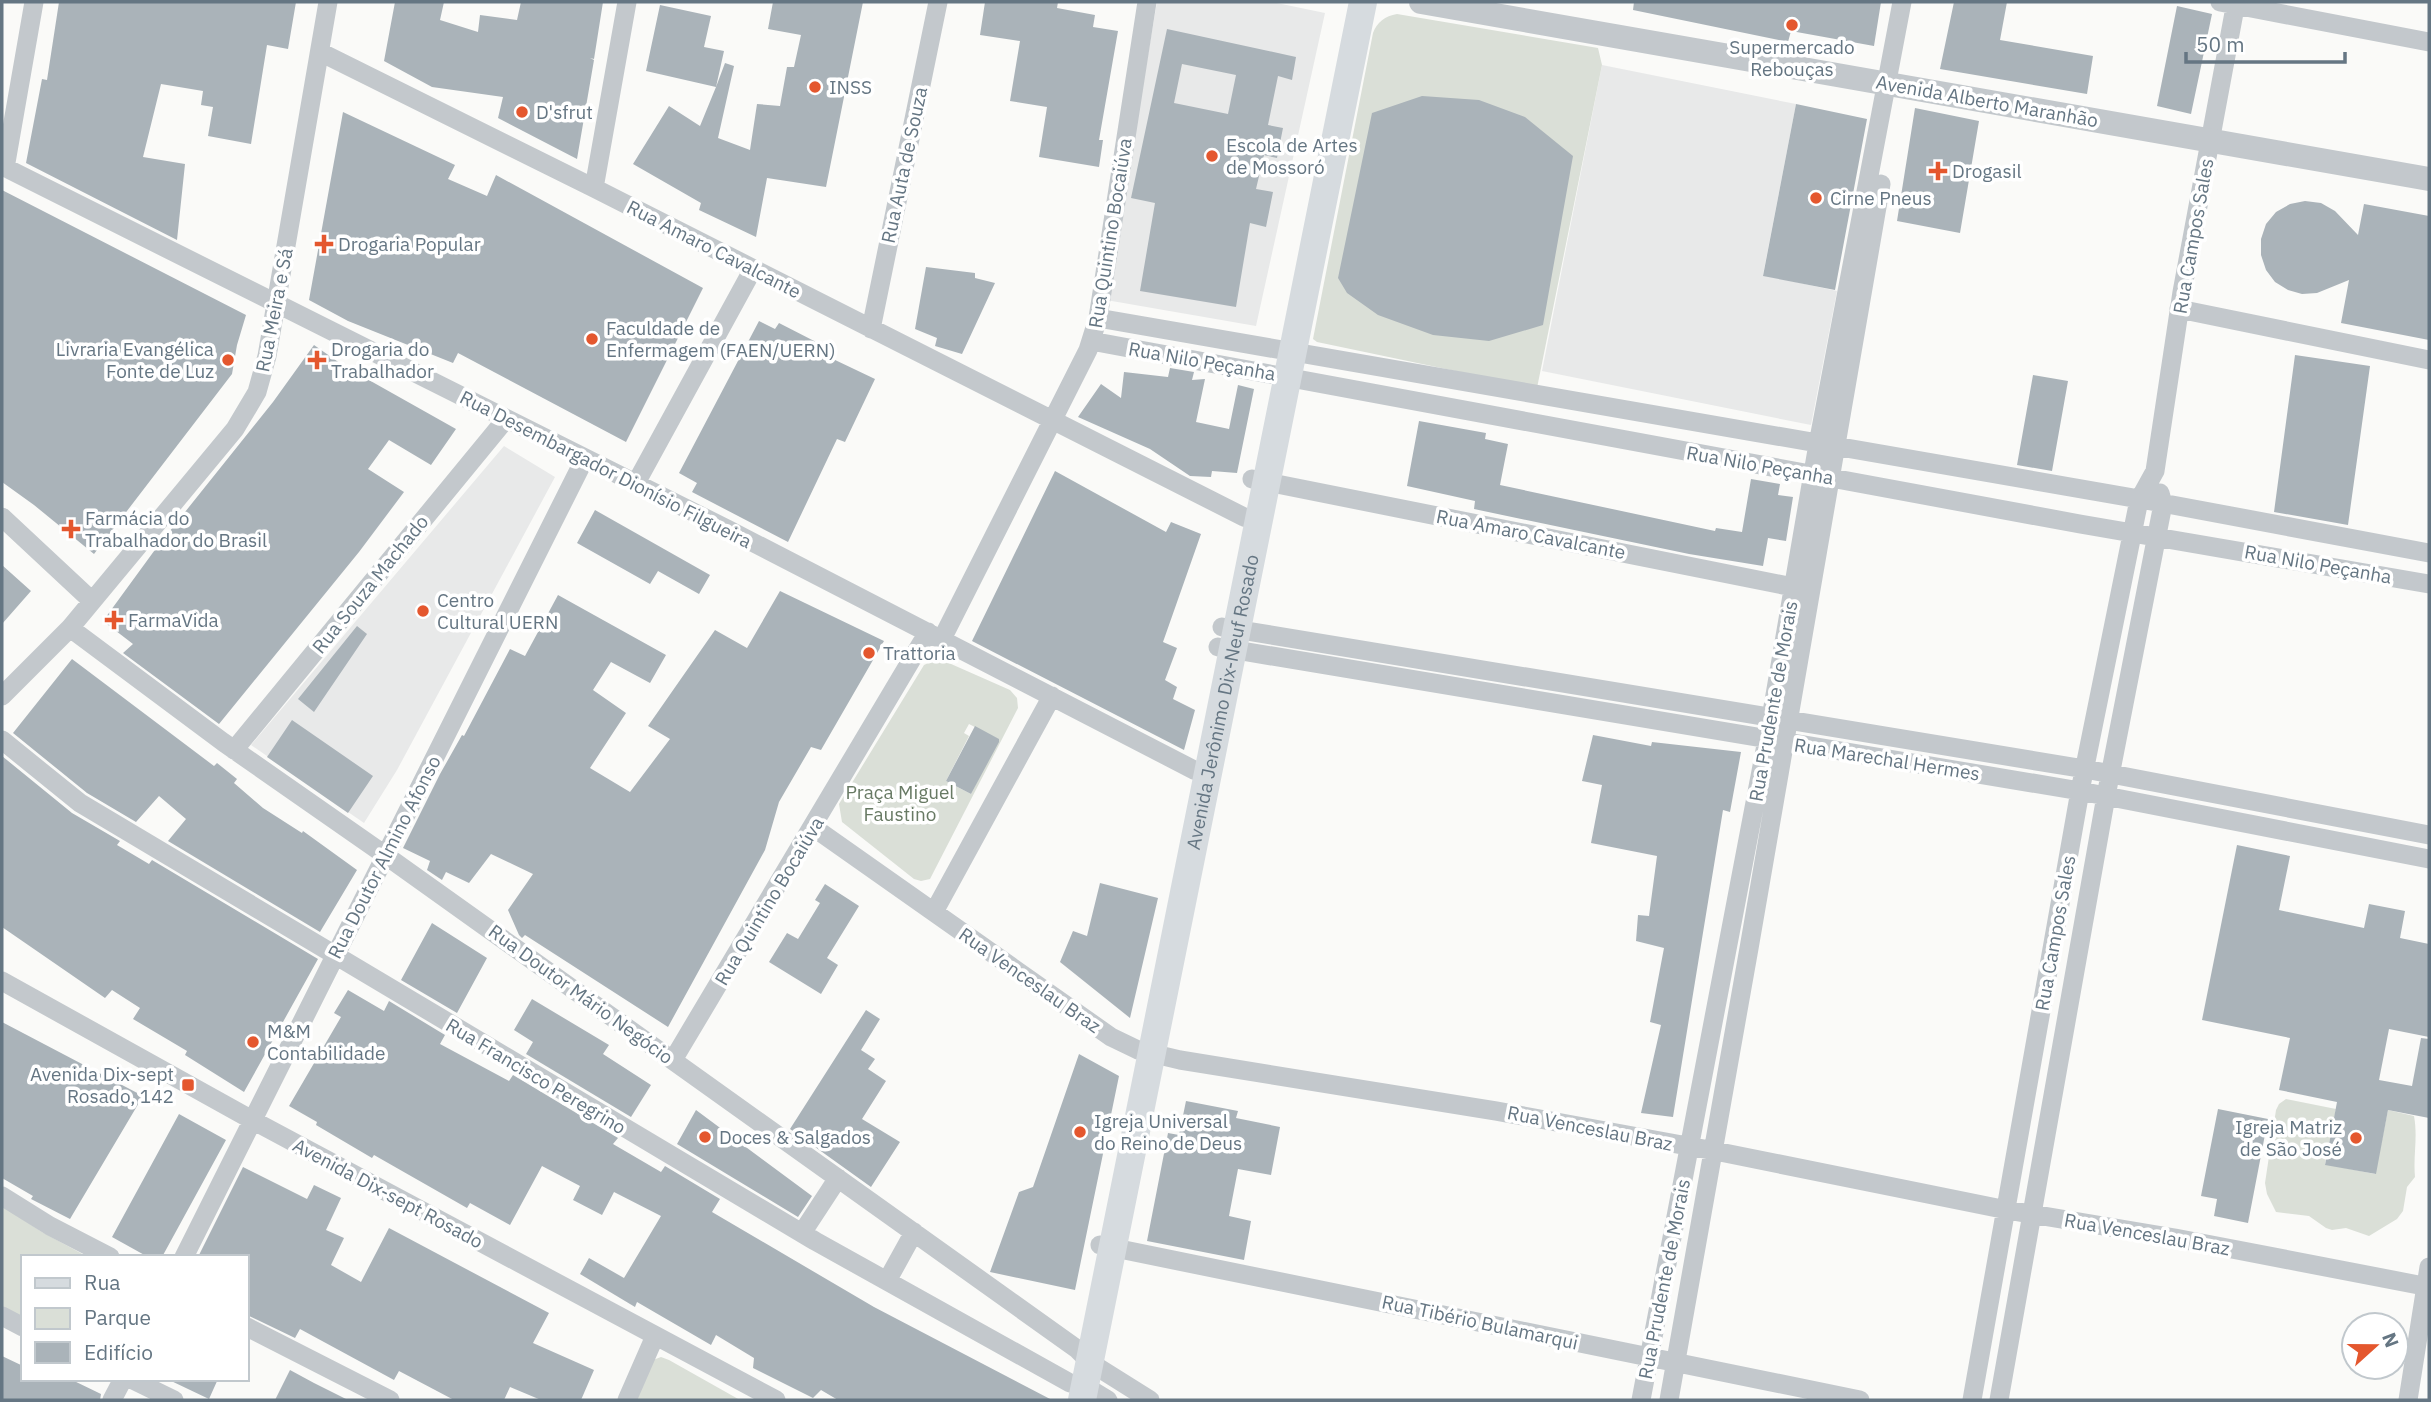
<svg xmlns="http://www.w3.org/2000/svg" width="2431" height="1402" font-family="'IBM Plex Sans',sans-serif">
  <rect width="100%" height="100%" fill="#fafaf8"/>
  <path fill="#e8e9e9" d="M 1157,2 L 1272,2 L 1325,13 L 1256,326 L 1106,300 Z
    M 1602,65 L 1796,104 L 1763,275 L 1837,291 L 1811,425 L 1542,371 Z
    M 504,446 L 555,477 L 397,770 L 364,823 L 251,745 Z"/>
  <path fill="#dadfd7" fill-rule="evenodd" d="M 1397,14 L 1598,48 L 1602,65 L 1537,388 L 1317,342 L 1313,339 L 1373,33 C 1377,22 1385,16 1397,14 Z
    M 942,660 L 1010,690 L 1017,698 L 1018,708 L 930,879 L 921,881 L 914,879 L 842,822 L 839,804 L 924,665 L 933,661 ZM 969,724 L 998,739 L 971,794 L 946,781 L 969,736 L 964,733 Z
    M 2286,1099 L 2336,1109 L 2325,1164 L 2375,1174 L 2388,1110 L 2414,1116 C 2418,1137 2413,1156 2415,1177 L 2407,1187 L 2403,1211 L 2397,1219 L 2369,1236 L 2346,1228 L 2332,1230 L 2326,1228 L 2309,1216 L 2276,1212 L 2267,1194 L 2265,1183 L 2276,1110 L 2279,1104 Z
    M 2,1206 L 42,1232 L 88,1257 L 23,1257 L 23,1318 L 2,1308 Z
    M 661,1357 L 669,1360 L 740,1400 L 636,1400 L 653,1360 Z"/>
  <path fill="#aab3b9" fill-rule="evenodd" d="M 59,2 L 296,2 L 288,49 L 267,45 L 251,144 L 208,136 L 213,107 L 201,105 L 203,91 L 161,84 L 143,157 L 185,164 L 177,240 L 26,163 L 42,79 L 47,80 Z
    M 395,2 L 444,2 L 440,20 L 478,32 L 480,15 L 517,20 L 521,2 L 603,2 L 594,59 L 590,58 L 594,60 L 577,159 L 498,118 L 503,97 L 432,87 L 384,61 Z
    M 773,2 L 863,2 L 826,187 L 767,178 L 756,237 L 699,210 L 701,203 L 633,164 L 669,106 L 700,126 L 716,87 L 646,71 L 660,5 L 711,16 L 704,47 L 724,51 L 716,87 L 725,63 L 734,66 L 718,138 L 750,150 L 757,104 L 780,106 L 787,67 L 794,67 L 801,35 L 768,29 Z
    M 985,2 L 1058,2 L 1057,8 L 1095,15 L 1093,27 L 1118,31 L 1099,140 L 1103,140 L 1099,167 L 1039,157 L 1047,107 L 1010,101 L 1020,41 L 980,35 Z
    M 1634,2 L 1881,2 L 1874,46 L 1791,31 L 1788,42 L 1633,10 Z
    M 1954,2 L 2007,2 L 2000,40 L 2093,56 L 2087,94 L 1940,69 Z
    M 2177,6 L 2212,14 L 2191,114 L 2157,106 Z
    M 1167,29 L 1296,57 L 1292,80 L 1278,76 L 1268,125 L 1283,128 L 1277,158 L 1264,155 L 1256,189 L 1273,192 L 1266,227 L 1250,223 L 1236,307 L 1140,291 L 1155,203 L 1131,198 ZM 1182,64 L 1236,75 L 1228,114 L 1174,103 Z
    M 1422,96 L 1479,100 L 1525,117 L 1573,156 L 1543,325 L 1489,341 L 1433,335 L 1378,315 L 1347,293 L 1338,278 L 1372,113 Z
    M 1796,104 L 1867,119 L 1835,290 L 1763,276 Z
    M 1915,108 L 1979,121 L 1960,233 L 1897,221 Z
    M 343,112 L 455,165 L 448,179 L 487,196 L 496,175 L 703,288 L 626,442 L 458,353 L 453,363 L 348,321 L 309,300 Z
    M 2,190 L 246,315 L 237,345 L 232,374 L 94,554 L 34,505 L 2,482 Z
    M 2305,201 L 2321,203 L 2335,211 L 2358,235 L 2364,204 L 2429,216 L 2429,340 L 2341,323 L 2349,280 L 2317,293 L 2302,294 L 2288,290 L 2275,282 L 2266,270 L 2261,255 L 2261,239 L 2266,224 L 2276,212 L 2290,204 Z
    M 926,267 L 975,273 L 975,278 L 995,283 L 962,354 L 935,346 L 937,338 L 915,329 Z
    M 759,321 L 775,329 L 779,323 L 820,344 L 821,342 L 837,350 L 833,359 L 875,379 L 845,442 L 837,439 L 788,542 L 692,492 L 697,483 L 679,473 Z
    M 314,345 L 344,366 L 456,429 L 431,465 L 389,440 L 368,469 L 404,492 L 359,552 L 219,724 L 123,653 L 133,644 L 103,621 L 157,547 L 273,402 Z
    M 2295,355 L 2370,366 L 2348,525 L 2274,512 Z
    M 1170,368 L 1194,372 L 1192,380 L 1205,379 L 1196,422 L 1229,429 L 1238,385 L 1254,389 L 1237,473 L 1212,471 L 1211,477 L 1190,476 L 1150,449 L 1078,417 L 1101,384 L 1121,398 L 1124,372 L 1168,377 Z
    M 2033,375 L 2068,381 L 2052,471 L 2017,465 Z
    M 1419,421 L 1486,433 L 1485,439 L 1508,444 L 1500,485 L 1715,531 L 1716,528 L 1742,532 L 1751,479 L 1780,484 L 1778,495 L 1793,497 L 1786,541 L 1768,538 L 1763,566 L 1689,554 L 1474,509 L 1475,501 L 1407,486 Z
    M 1055,471 L 1166,532 L 1171,522 L 1201,534 L 1163,642 L 1177,648 L 1165,680 L 1177,687 L 1173,699 L 1195,710 L 1184,750 L 972,641 Z
    M 595,510 L 710,575 L 699,594 L 658,571 L 650,584 L 577,543 Z
    M 2,565 L 31,591 L 2,624 Z
    M 780,591 L 884,641 L 821,750 L 811,747 L 779,802 L 765,850 L 668,1027 L 525,935 L 522,938 L 519,935 L 508,910 L 533,874 L 491,854 L 469,883 L 446,872 L 442,880 L 427,870 L 430,861 L 403,848 L 440,774 L 462,735 L 464,736 L 510,649 L 525,656 L 558,595 L 666,655 L 650,683 L 611,662 L 593,690 L 626,713 L 590,768 L 630,792 L 670,739 L 648,726 L 715,630 L 747,648 Z
    M 357,626 L 367,634 L 314,712 L 298,699 Z
    M 72,659 L 214,766 L 217,763 L 237,779 L 234,783 L 263,808 L 302,833 L 303,831 L 357,870 L 320,932 L 168,841 L 186,819 L 159,796 L 136,822 L 87,793 L 13,733 Z
    M 292,720 L 373,776 L 348,813 L 267,757 Z
    M 975,726 L 999,739 L 999,742 L 971,794 L 946,781 Z
    M 1593,735 L 1651,746 L 1652,742 L 1741,752 L 1730,812 L 1723,810 L 1673,1117 L 1641,1113 L 1661,1025 L 1650,1022 L 1664,948 L 1636,941 L 1638,915 L 1649,916 L 1657,856 L 1591,843 L 1602,785 L 1582,781 Z
    M 2,756 L 72,813 L 120,841 L 117,845 L 149,864 L 152,860 L 318,959 L 244,1092 L 185,1055 L 187,1051 L 133,1019 L 140,1008 L 112,990 L 105,998 L 2,927 Z
    M 2237,845 L 2290,856 L 2279,910 L 2364,928 L 2369,904 L 2405,911 L 2400,938 L 2429,944 L 2429,1037 L 2389,1029 L 2379,1080 L 2412,1086 L 2421,1038 L 2429,1039 L 2429,1118 L 2388,1110 L 2376,1174 L 2325,1165 L 2337,1102 L 2279,1090 L 2290,1038 L 2202,1020 Z
    M 1100,883 L 1158,898 L 1130,1018 L 1060,962 L 1073,931 L 1087,936 Z
    M 825,884 L 859,906 L 827,958 L 838,965 L 821,994 L 769,962 L 787,933 L 798,939 L 820,903 L 815,900 Z
    M 432,923 L 487,958 L 457,1013 L 401,980 Z
    M 348,990 L 384,1011 L 389,1001 L 445,1035 L 440,1044 L 509,1081 L 513,1075 L 618,1138 L 613,1144 L 661,1172 L 665,1166 L 720,1199 L 712,1212 L 874,1307 L 1052,1400 L 838,1400 L 821,1390 L 813,1398 L 753,1368 L 754,1358 L 716,1335 L 711,1345 L 637,1302 L 635,1307 L 580,1274 L 589,1258 L 624,1278 L 661,1216 L 614,1192 L 602,1215 L 573,1200 L 580,1186 L 542,1166 L 510,1225 L 470,1203 L 467,1208 L 374,1155 L 372,1158 L 316,1125 L 317,1122 L 289,1106 L 341,1017 L 334,1013 Z
    M 532,999 L 609,1045 L 603,1054 L 651,1085 L 631,1117 L 526,1054 L 533,1042 L 514,1030 Z
    M 866,1010 L 880,1019 L 861,1050 L 875,1059 L 868,1069 L 886,1081 L 862,1119 L 900,1142 L 871,1187 L 790,1129 Z
    M 2,1022 L 143,1096 L 70,1219 L 31,1199 L 33,1196 L 2,1178 Z
    M 1079,1054 L 1119,1076 L 1075,1290 L 990,1272 L 1019,1192 L 1033,1187 Z
    M 1186,1101 L 1238,1111 L 1236,1118 L 1280,1127 L 1271,1175 L 1238,1169 L 1229,1216 L 1251,1221 L 1244,1260 L 1147,1241 L 1168,1133 L 1179,1135 Z
    M 2218,1109 L 2268,1119 L 2248,1223 L 2214,1216 L 2217,1199 L 2201,1196 Z
    M 696,1110 L 812,1196 L 798,1217 L 677,1144 Z
    M 179,1114 L 226,1140 L 162,1257 L 148,1257 L 112,1237 Z
    M 243,1167 L 307,1199 L 314,1185 L 341,1198 L 326,1230 L 344,1238 L 331,1265 L 361,1282 L 389,1228 L 549,1313 L 533,1343 L 594,1370 L 581,1400 L 541,1400 L 510,1387 L 504,1400 L 454,1400 L 399,1371 L 394,1380 L 300,1329 L 295,1338 L 247,1315 L 247,1257 L 198,1257 Z
    M 2,1356 L 23,1366 L 23,1379 L 70,1379 L 101,1394 L 100,1400 L 2,1400 Z
    M 290,1370 L 314,1383 L 348,1400 L 275,1400 Z
    M 167,1379 L 218,1379 L 209,1399 Z"/>
  <g fill="none" stroke-linecap="round" stroke-linejoin="round">
    <path stroke="#c3c8cc" stroke-width="19" d="M 2220,2 L 2429,42
      M 320,52 L 594,188 L 1244,517 L 1258,521
      M 2,166 L 727,529 L 1194,770 L 1208,774
      M 5,168 L 34,2
      M 594,188 L 627,2
      M 2179,309 L 2429,360
      M 1098,318 L 2151,501 L 2429,553
      M 871,329 L 938,2
      M 1091,341 L 2080,524 L 2429,584
      M 1252,479 L 1803,589
      M 636,483 L 753,269
      M 2,517 L 92,601
      M 1222,627 L 2085,769 L 2429,835
      M 70,628 L 223,742 L 385,855 L 1077,1349 L 1091,1363 L 1150,1400
      M 942,639 L 1088,350 L 1098,318 L 1147,2
      M 1218,647 L 2080,791 L 2429,859
      M 2,696 L 70,628 L 235,429 L 257,392 L 267,356 L 328,2
      M 2,740 L 80,803 L 815,1241 L 1070,1383 L 1085,1386 L 1108,1400
      M 234,750 L 506,419
      M 813,827 L 1111,1037 L 1138,1050 L 1180,1060 L 1496,1111 L 1715,1151 L 2007,1210 L 2175,1238 L 2429,1287
      M 934,912 L 1052,696
      M 2,981 L 252,1120 L 776,1400
      M 673,1060 L 928,632
      M 2,1196 L 50,1226 L 110,1257
      M 802,1233 L 838,1178
      M 1100,1245 L 1860,1400
      M 184,1257 L 585,458
      M 887,1281 L 914,1232
      M 2,1316 L 23,1327
      M 247,1327 L 390,1400
      M 131,1379 L 174,1400
      M 112,1400 L 123,1379
      M 627,1400 L 655,1336
      M 1641,1400 L 1770,724 L 1818,444 L 1902,2
      M 1669,1400 C 1742,995 1811,590 1881,184
      M 1972,1400 L 2080,791 L 2139,500 L 2155,471 L 2182,292 L 2236,2
      M 1999,1400 L 2106,796 L 2163,504 L 2160,493
      M 2408,1400 L 2429,1267"/>
    <path stroke="#c3c8cc" stroke-width="24" d="M 1421,2 L 2429,179"/>
    <path stroke="#d6dbdf" stroke-width="28" id="s1" d="M 1082,1400 L 1363,2"/>
  </g>
  <g fill="#e4572e" stroke="#fff" stroke-width="2.5">
    <circle cx="1792" cy="25" r="7"/>
    <circle cx="815" cy="87" r="7"/>
    <circle cx="522" cy="112" r="7"/>
    <circle cx="1212" cy="156" r="7"/>
    <path d="M1934.5 160.5h7v7h7v7h-7v7h-7v-7h-7v-7h7z"/>
    <circle cx="1816" cy="198" r="7"/>
    <path d="M320.5 233.5h7v7h7v7h-7v7h-7v-7h-7v-7h7z"/>
    <circle cx="592" cy="339" r="7"/>
    <circle cx="228" cy="360" r="7"/>
    <path d="M313.5 349.5h7v7h7v7h-7v7h-7v-7h-7v-7h7z"/>
    <path d="M67.5 518.5h7v7h7v7h-7v7h-7v-7h-7v-7h7z"/>
    <circle cx="423" cy="611" r="7"/>
    <path d="M110.5 609.5h7v7h7v7h-7v7h-7v-7h-7v-7h7z"/>
    <circle cx="869" cy="653" r="7"/>
    <circle cx="253" cy="1042" r="7"/>
    <rect x="181" y="1078" width="14" height="14" rx="3.5"/>
    <circle cx="1080" cy="1132" r="7"/>
    <circle cx="705" cy="1137" r="7"/>
    <circle cx="2356" cy="1138" r="7"/>
  </g>
  <g text-anchor="middle" dominant-baseline="central" stroke-width="7" stroke-linejoin="round" paint-order="stroke">
    <g font-size="19" fill="#657683" stroke="#fff" text-anchor="start">
      <text x="1792" y="47" text-anchor="middle">Supermercado<tspan x="1792" dy="22">Rebouças</tspan></text>
      <text x="829" y="87">INSS</text>
      <text x="536" y="112">D'sfrut</text>
      <text x="1226" y="145">Escola de Artes<tspan x="1226" dy="22">de Mossoró</tspan></text>
      <text x="1952" y="171">Drogasil</text>
      <text x="1830" y="198">Cirne Pneus</text>
      <text x="338" y="244">Drogaria Popular</text>
      <text x="606" y="328">Faculdade de<tspan x="606" dy="22">Enfermagem (FAEN/UERN)</tspan></text>
      <text x="214" y="349" text-anchor="end">Livraria Evangélica<tspan x="214" dy="22">Fonte de Luz</tspan></text>
      <text x="331" y="349">Drogaria do<tspan x="331" dy="22">Trabalhador</tspan></text>
      <text x="85" y="518">Farmácia do<tspan x="85" dy="22">Trabalhador do Brasil</tspan></text>
      <text x="437" y="600">Centro<tspan x="437" dy="22">Cultural UERN</tspan></text>
      <text x="128" y="620">FarmaVida</text>
      <text x="883" y="653">Trattoria</text>
      <text x="267" y="1031">M&amp;M<tspan x="267" dy="22">Contabilidade</tspan></text>
      <text x="174" y="1074" text-anchor="end">Avenida Dix-sept<tspan x="174" dy="22">Rosado, 142</tspan></text>
      <text x="1094" y="1121">Igreja Universal<tspan x="1094" dy="22">do Reino de Deus</tspan></text>
      <text x="2342" y="1127" text-anchor="end">Igreja Matriz<tspan x="2342" dy="22">de São José</tspan></text>
      <text x="719" y="1137">Doces &amp; Salgados</text>
    </g>
    <g font-size="19" fill="#657683" stroke="#fff">
      <text transform="translate(1987 101) rotate(10)">Avenida Alberto Maranhão</text>
      <text transform="translate(904 165) rotate(-78)">Rua Auta de Souza</text>
      <text transform="translate(1110 233) rotate(-81)">Rua Quintino Bocaiúva</text>
      <text transform="translate(2193 236) rotate(-80)">Rua Campos Sales</text>
      <text transform="translate(714 249) rotate(27)">Rua Amaro Cavalcante</text>
      <text transform="translate(274 310) rotate(-79)">Rua Meira e Sá</text>
      <text transform="translate(1202 361) rotate(10)">Rua Nilo Peçanha</text>
      <text transform="translate(1760 465) rotate(10)">Rua Nilo Peçanha</text>
      <text transform="translate(606 469) rotate(27)">Rua Desembargador Dionísio Filgueira</text>
      <text transform="translate(1531 534) rotate(11)">Rua Amaro Cavalcante</text>
      <text transform="translate(2318 564) rotate(10)">Rua Nilo Peçanha</text>
      <text transform="translate(370 584) rotate(-51)">Rua Souza Machado</text>
      <text stroke="none"><textPath href="#s1" startOffset="712">Avenida Jerônimo Dix-Neuf Rosado</textPath></text>
      <text transform="translate(1773 701) rotate(-80)">Rua Prudente de Morais</text>
      <text transform="translate(1887 759) rotate(9)">Rua Marechal Hermes</text>
      <text transform="translate(384 857) rotate(-63)">Rua Doutor Almino Afonso</text>
      <text transform="translate(769 901) rotate(-59)">Rua Quintino Bocaiúva</text>
      <text transform="translate(2055 933) rotate(-80)">Rua Campos Sales</text>
      <text transform="translate(1030 980) rotate(35)">Rua Venceslau Braz</text>
      <text transform="translate(581 994) rotate(36)">Rua Doutor Mário Negócio</text>
      <text transform="translate(536 1076) rotate(31)">Rua Francisco Peregrino</text>
      <text transform="translate(1590 1128) rotate(11)">Rua Venceslau Braz</text>
      <text transform="translate(388 1193) rotate(28)">Avenida Dix-sept Rosado</text>
      <text transform="translate(2147 1234) rotate(10)">Rua Venceslau Braz</text>
      <text transform="translate(1664 1279) rotate(-79)">Rua Prudente de Morais</text>
      <text transform="translate(1480 1322) rotate(12)">Rua Tibério Bulamarqui</text>
    </g>
    <g font-size="19" fill="#687a64" stroke="#fff">
      <text x="900" y="792">Praça Miguel<tspan x="900" dy="22">Faustino</tspan></text>
    </g>
  </g>
  <rect width="2431" height="1402" fill="none" stroke="#657683" stroke-width="7"/>
  <rect x="21" y="1255" width="228" height="126" fill="#ffffff" stroke="#c1c8cd" stroke-width="2"/>
  <rect x="35" y="1278" width="35" height="10" fill="#d6dbdf" stroke="#c1c8cd" stroke-width="2"/>
  <text x="84" y="1290" font-size="21" fill="#657683">Rua</text>
  <rect x="35" y="1308" width="35" height="21" fill="#dadfd7" stroke="#c1c8cd" stroke-width="2"/>
  <text x="84" y="1325" font-size="21" fill="#657683">Parque</text>
  <rect x="35" y="1342" width="35" height="21" fill="#aab3b9" stroke="#c1c8cd" stroke-width="2"/>
  <text x="84" y="1360" font-size="21" fill="#657683">Edifício</text>
  <g transform="translate(2375 1346) rotate(69)"><circle r="33" fill="#ffffff" stroke="#c1c8cd" stroke-width="2"/>
  <path d="M0-5L12 26L0 18L-12 26Z" fill="#e4572e"/>
  <text y="-10" font-size="19" font-weight="bold" text-anchor="middle" fill="#657683">N</text>
  </g>
  <path d="M2186 52v10h159v-10" fill="none" stroke="#657683" stroke-width="3.5"/>
  <text x="2196" y="52" font-size="21" fill="#657683" stroke="#ffffff" stroke-width="5" paint-order="stroke">50 m</text>
</svg>
